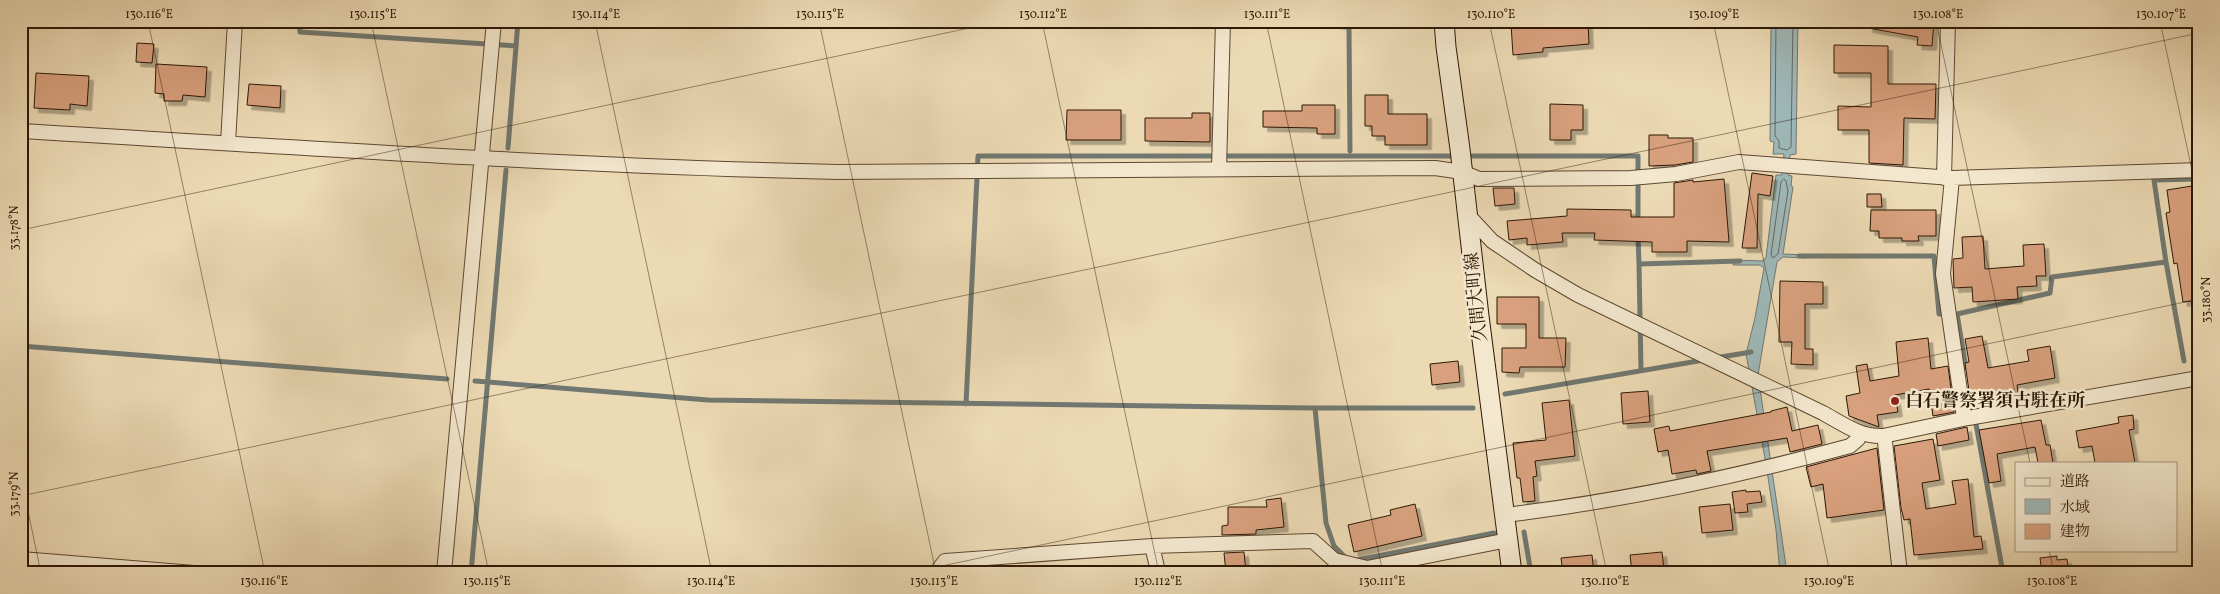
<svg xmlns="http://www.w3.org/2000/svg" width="2220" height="594" font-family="Vollkorn,'Noto Serif JP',serif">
  <defs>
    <filter id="shadow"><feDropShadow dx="4.5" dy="4.5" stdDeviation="0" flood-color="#0004"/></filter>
  </defs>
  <rect width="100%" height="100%" fill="#ecdab4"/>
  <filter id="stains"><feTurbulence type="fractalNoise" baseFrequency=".004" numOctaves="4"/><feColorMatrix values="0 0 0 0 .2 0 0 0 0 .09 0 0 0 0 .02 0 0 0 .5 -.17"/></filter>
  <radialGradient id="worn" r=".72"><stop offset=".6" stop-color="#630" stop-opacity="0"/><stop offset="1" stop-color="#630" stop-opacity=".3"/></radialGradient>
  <path fill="#9eb8b8" stroke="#717871" d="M 1771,21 L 1798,21 L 1796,154 L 1790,155 L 1788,175 L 1792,176 L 1791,186 L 1793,187 L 1783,254 L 1806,255 L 1806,258 L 1783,257 L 1777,262 L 1758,375 L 1787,573 L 1780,573 L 1776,530 L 1766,464 L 1746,354 L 1755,318 L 1764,268 L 1760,265 L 1733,265 L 1733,260 L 1762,261 L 1766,258 L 1776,175 L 1782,175 L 1784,154 L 1773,154 L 1774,142 L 1770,141 Z"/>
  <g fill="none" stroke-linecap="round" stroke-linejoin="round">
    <path stroke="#66685f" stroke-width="1" d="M 1776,21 L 1775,136 L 1779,141 L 1779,148 L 1787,150 L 1791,147 L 1793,21
      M 1784,179 L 1786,181 L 1788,191 L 1778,254 L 1773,258 L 1771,255 L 1781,182 Z"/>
    <path stroke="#717871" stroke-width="5" d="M 299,21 L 300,32 L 516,46
      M 1215,21 L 1349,27 L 1350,151
      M 508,148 L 518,21
      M 1638,236 L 1639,264 L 1740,261
      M 1799,256 L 1934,256 L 1939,314 L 1957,314 L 1966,368
      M 2166,262 L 2184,361
      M 1639,264 L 1641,370
      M 1957,314 L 2050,293 L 2052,277 L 2166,262 L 2154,180 L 2199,179
      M 21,346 L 447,379
      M 1715,358 L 1751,352
      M 475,381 L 708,400 L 1315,408 L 1473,408
      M 1970,391 L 2003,573
      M 1505,394 L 1704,360
      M 966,404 L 978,156 L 1638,156 L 1638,223
      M 1315,408 L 1326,523 L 1334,546 L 1347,559
      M 1524,532 L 1531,573
      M 1357,560 L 1494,533
      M 471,573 L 506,170
      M 951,573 L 951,572"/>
  </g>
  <path fill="#d8a07d" stroke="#2d1806" filter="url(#shadow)" d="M 1566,21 L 1588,21 L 1589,44 L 1543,48 L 1543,52 L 1513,55 L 1511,24 Z
    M 1869,21 L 1934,21 L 1932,46 L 1917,45 L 1918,37 L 1868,28 Z
    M 137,43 L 154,44 L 152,63 L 136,62 Z
    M 1834,45 L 1888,46 L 1888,84 L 1936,84 L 1935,119 L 1904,118 L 1903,165 L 1869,163 L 1869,130 L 1838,130 L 1838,106 L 1871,107 L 1871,73 L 1834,73 Z
    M 156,64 L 207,67 L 205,97 L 183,95 L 182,101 L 164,101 L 164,94 L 155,93 Z
    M 36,73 L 89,76 L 87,106 L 70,104 L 70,110 L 34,108 Z
    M 249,84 L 281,86 L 280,108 L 247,105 Z
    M 1365,95 L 1388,95 L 1388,114 L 1427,114 L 1427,145 L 1385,145 L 1385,136 L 1372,136 L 1372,126 L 1365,126 Z
    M 1550,104 L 1583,105 L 1583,130 L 1571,130 L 1571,140 L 1550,140 Z
    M 1302,105 L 1335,105 L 1335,134 L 1317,134 L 1317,128 L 1263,127 L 1263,111 L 1302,111 Z
    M 1067,110 L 1121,110 L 1121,140 L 1066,140 Z
    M 1192,113 L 1210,113 L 1210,142 L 1145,141 L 1145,118 L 1192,118 Z
    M 1649,135 L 1668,135 L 1668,138 L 1693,138 L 1693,162 L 1675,165 L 1649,166 Z
    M 1752,173 L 1773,176 L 1770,196 L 1758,194 L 1757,248 L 1742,248 Z
    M 1724,179 L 1729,242 L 1687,241 L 1687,252 L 1652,252 L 1652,242 L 1594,240 L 1595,233 L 1562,233 L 1563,242 L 1527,245 L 1527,238 L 1509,240 L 1507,221 L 1567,216 L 1567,209 L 1631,210 L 1631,217 L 1674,217 L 1674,183 L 1693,180 L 1693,182 Z
    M 2192,186 L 2195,206 L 2199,208 L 2199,300 L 2183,302 L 2177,263 L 2174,264 L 2166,213 L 2170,212 L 2167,190 Z
    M 1493,188 L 1514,188 L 1515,204 L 1495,206 Z
    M 1867,194 L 1881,194 L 1882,207 L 1867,207 Z
    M 1871,210 L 1936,210 L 1936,236 L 1918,236 L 1919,241 L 1902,241 L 1902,238 L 1879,238 L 1879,231 L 1870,231 Z
    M 1983,236 L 1985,269 L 2024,266 L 2023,245 L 2044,244 L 2046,276 L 2036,276 L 2037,286 L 2017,287 L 2018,299 L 1973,302 L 1972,287 L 1954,288 L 1953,259 L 1963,258 L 1962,237 Z
    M 1780,281 L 1823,282 L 1823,304 L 1805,304 L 1805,349 L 1813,349 L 1813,365 L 1791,364 L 1792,342 L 1779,342 Z
    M 1497,297 L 1539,297 L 1539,338 L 1566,338 L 1565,367 L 1520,367 L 1519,373 L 1502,372 L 1502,348 L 1526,348 L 1526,324 L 1497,324 Z
    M 1982,336 L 1988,368 L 2029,361 L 2027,350 L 2050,346 L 2055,378 L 2017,385 L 2018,393 L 1970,398 L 1965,363 L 1969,362 L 1965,339 Z
    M 1928,338 L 1931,369 L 1948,366 L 1954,412 L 1933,416 L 1929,389 L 1895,395 L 1898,412 L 1877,415 L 1879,427 L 1849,416 L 1846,396 L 1860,393 L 1856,366 L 1867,364 L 1870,381 L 1899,376 L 1896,342 Z
    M 1458,361 L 1460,382 L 1432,385 L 1430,364 Z
    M 1648,391 L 1650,422 L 1623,424 L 1621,393 Z
    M 1569,400 L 1575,456 L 1535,461 L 1537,476 L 1533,477 L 1535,501 L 1523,502 L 1520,478 L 1517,478 L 1513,443 L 1546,440 L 1542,403 Z
    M 1787,407 L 1792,431 L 1818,425 L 1822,444 L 1790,452 L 1787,438 L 1707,451 L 1711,471 L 1697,474 L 1696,470 L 1672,474 L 1668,450 L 1658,452 L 1654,429 L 1669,426 L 1670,431 L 1771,412 L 1771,411 Z
    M 2133,415 L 2134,429 L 2129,430 L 2135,463 L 2095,463 L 2092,446 L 2079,448 L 2076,431 L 2119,423 L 2118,417 Z
    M 2041,420 L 2046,445 L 2050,445 L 2053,463 L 2038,463 L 2035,447 L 1997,454 L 2001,481 L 1989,483 L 1979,430 Z
    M 1967,427 L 1969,440 L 1938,446 L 1936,434 Z
    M 1933,439 L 1940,480 L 1922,483 L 1926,509 L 1956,504 L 1952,481 L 1968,479 L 1974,537 L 1981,536 L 1983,549 L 1914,555 L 1910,519 L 1904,520 L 1901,508 L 1894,446 Z
    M 1877,448 L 1884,510 L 1827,518 L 1823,484 L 1811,487 L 1806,467 Z
    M 1746,490 L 1746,492 L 1760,491 L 1762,502 L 1747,504 L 1748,512 L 1735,513 L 1732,492 Z
    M 1281,498 L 1284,527 L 1256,530 L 1256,534 L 1222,535 L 1222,526 L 1228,525 L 1228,507 L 1267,507 L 1266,500 Z
    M 1415,504 L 1422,536 L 1354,552 L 1348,525 L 1391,515 L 1390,510 Z
    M 1730,504 L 1733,530 L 1702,533 L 1699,507 Z
    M 1244,552 L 1246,572 L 1226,573 L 1224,553 Z
    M 1662,552 L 1664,570 L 1632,573 L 1630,555 Z
    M 1592,555 L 1594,573 L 1563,573 L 1561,558 Z
    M 2057,556 L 2057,560 L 2067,559 L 2069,573 L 2042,573 L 2040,558 Z"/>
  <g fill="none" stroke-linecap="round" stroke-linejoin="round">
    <defs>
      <path id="minor" d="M 21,131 C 293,147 565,166 837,172 L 1435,168 L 1462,172 L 1479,179 L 1631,178 L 1676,174 L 1739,162 L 1952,178 L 2199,170
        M 228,143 L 235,21
        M 1219,169 L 1223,21
        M 1944,178 L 1948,21
        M 1952,178 L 1943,274 L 1964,418
        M 1468,215 L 1492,241 L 1535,270 L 1578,295 L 1823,413 C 1843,424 1860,437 1883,436 L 1968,418 L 2199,378
        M 1883,436 L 1885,442 L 1900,573
        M 1505,515 C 1622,501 1736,477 1850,446 L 1858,439 L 1860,433
        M 1152,546 L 1157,567 L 1154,573
        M 21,559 L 194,573
        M 444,573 L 494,21
        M 939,573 L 939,569 L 945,561 L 1152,546 L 1313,541 L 1334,560 L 1367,568 L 1508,540"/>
      <path id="secondary" d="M 1444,21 L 1446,47 L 1460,149 L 1479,316 L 1512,573"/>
    </defs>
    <use href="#minor" stroke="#5d4832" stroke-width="16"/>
    <use href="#secondary" stroke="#2d1806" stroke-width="21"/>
    <use href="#minor" stroke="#f3e7ce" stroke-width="14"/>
    <use href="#secondary" stroke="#f3e7ce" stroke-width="19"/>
  </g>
  <path fill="none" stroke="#2d1806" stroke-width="1" stroke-opacity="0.45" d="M 148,21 L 265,573M 371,21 L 489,573M 595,21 L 712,573M 819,21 L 936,573M 1042,21 L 1159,573M 1266,21 L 1383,573M 1489,21 L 1607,573M 1713,21 L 1830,573M 1936,21 L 2030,463M 2160,21 L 2199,203M 21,230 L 1002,21M 21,478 L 41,573M 21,496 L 2199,33M 2049,550 L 2054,573M 909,573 L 2199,299M 2160,573 L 2199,565"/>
  <circle fill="#8f2418" stroke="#f3e7ce" stroke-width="2" cx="1895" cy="401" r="5"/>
  <g text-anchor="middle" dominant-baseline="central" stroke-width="5" stroke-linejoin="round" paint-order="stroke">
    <g font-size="18" fill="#2d1806" stroke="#f3e7ce">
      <text transform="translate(1477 297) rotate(-96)">久間大町線</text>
    </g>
    <g font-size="18" font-weight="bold" fill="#2d1806" stroke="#f3e7ce" text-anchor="start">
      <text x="1905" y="401">白石警察署須古駐在所</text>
    </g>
  </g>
  <rect width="2220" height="594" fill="none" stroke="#ecdab4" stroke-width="55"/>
  <rect x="2015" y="462" width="162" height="90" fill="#f3e7ce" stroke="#a4947e"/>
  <rect x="2025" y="478" width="25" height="8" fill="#f3e7ce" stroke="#a4947e"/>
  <text x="2060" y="486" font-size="15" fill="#2d1806">道路</text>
  <rect x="2025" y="499" width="25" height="15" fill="#9eb8b8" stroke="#a4947e"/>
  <text x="2060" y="512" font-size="15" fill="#2d1806">水域</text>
  <rect x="2025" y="524" width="25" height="15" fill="#d8a07d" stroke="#a4947e"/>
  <text x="2060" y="536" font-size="15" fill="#2d1806">建物</text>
  <rect x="28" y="28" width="2164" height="538" fill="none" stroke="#2d1806" stroke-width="2"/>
  <g font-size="12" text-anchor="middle" fill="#2d1806">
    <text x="149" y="18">130.116°E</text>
    <text x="373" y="18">130.115°E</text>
    <text x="596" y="18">130.114°E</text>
    <text x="820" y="18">130.113°E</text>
    <text x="1043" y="18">130.112°E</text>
    <text x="1267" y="18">130.111°E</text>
    <text x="1491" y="18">130.110°E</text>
    <text x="1714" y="18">130.109°E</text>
    <text x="1938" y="18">130.108°E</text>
    <text x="2161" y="18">130.107°E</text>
    <text transform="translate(14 228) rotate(-90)" y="4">33.178°N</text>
    <text transform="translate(2206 300) rotate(-90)" y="4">33.180°N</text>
    <text transform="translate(14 494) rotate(-90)" y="4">33.179°N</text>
    <text x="264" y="585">130.116°E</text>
    <text x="487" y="585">130.115°E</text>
    <text x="711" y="585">130.114°E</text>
    <text x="934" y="585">130.113°E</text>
    <text x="1158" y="585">130.112°E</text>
    <text x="1382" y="585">130.111°E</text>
    <text x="1605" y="585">130.110°E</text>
    <text x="1829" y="585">130.109°E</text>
    <text x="2052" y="585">130.108°E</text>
  </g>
  <rect width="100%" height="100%" filter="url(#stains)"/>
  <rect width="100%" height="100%" fill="url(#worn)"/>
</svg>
